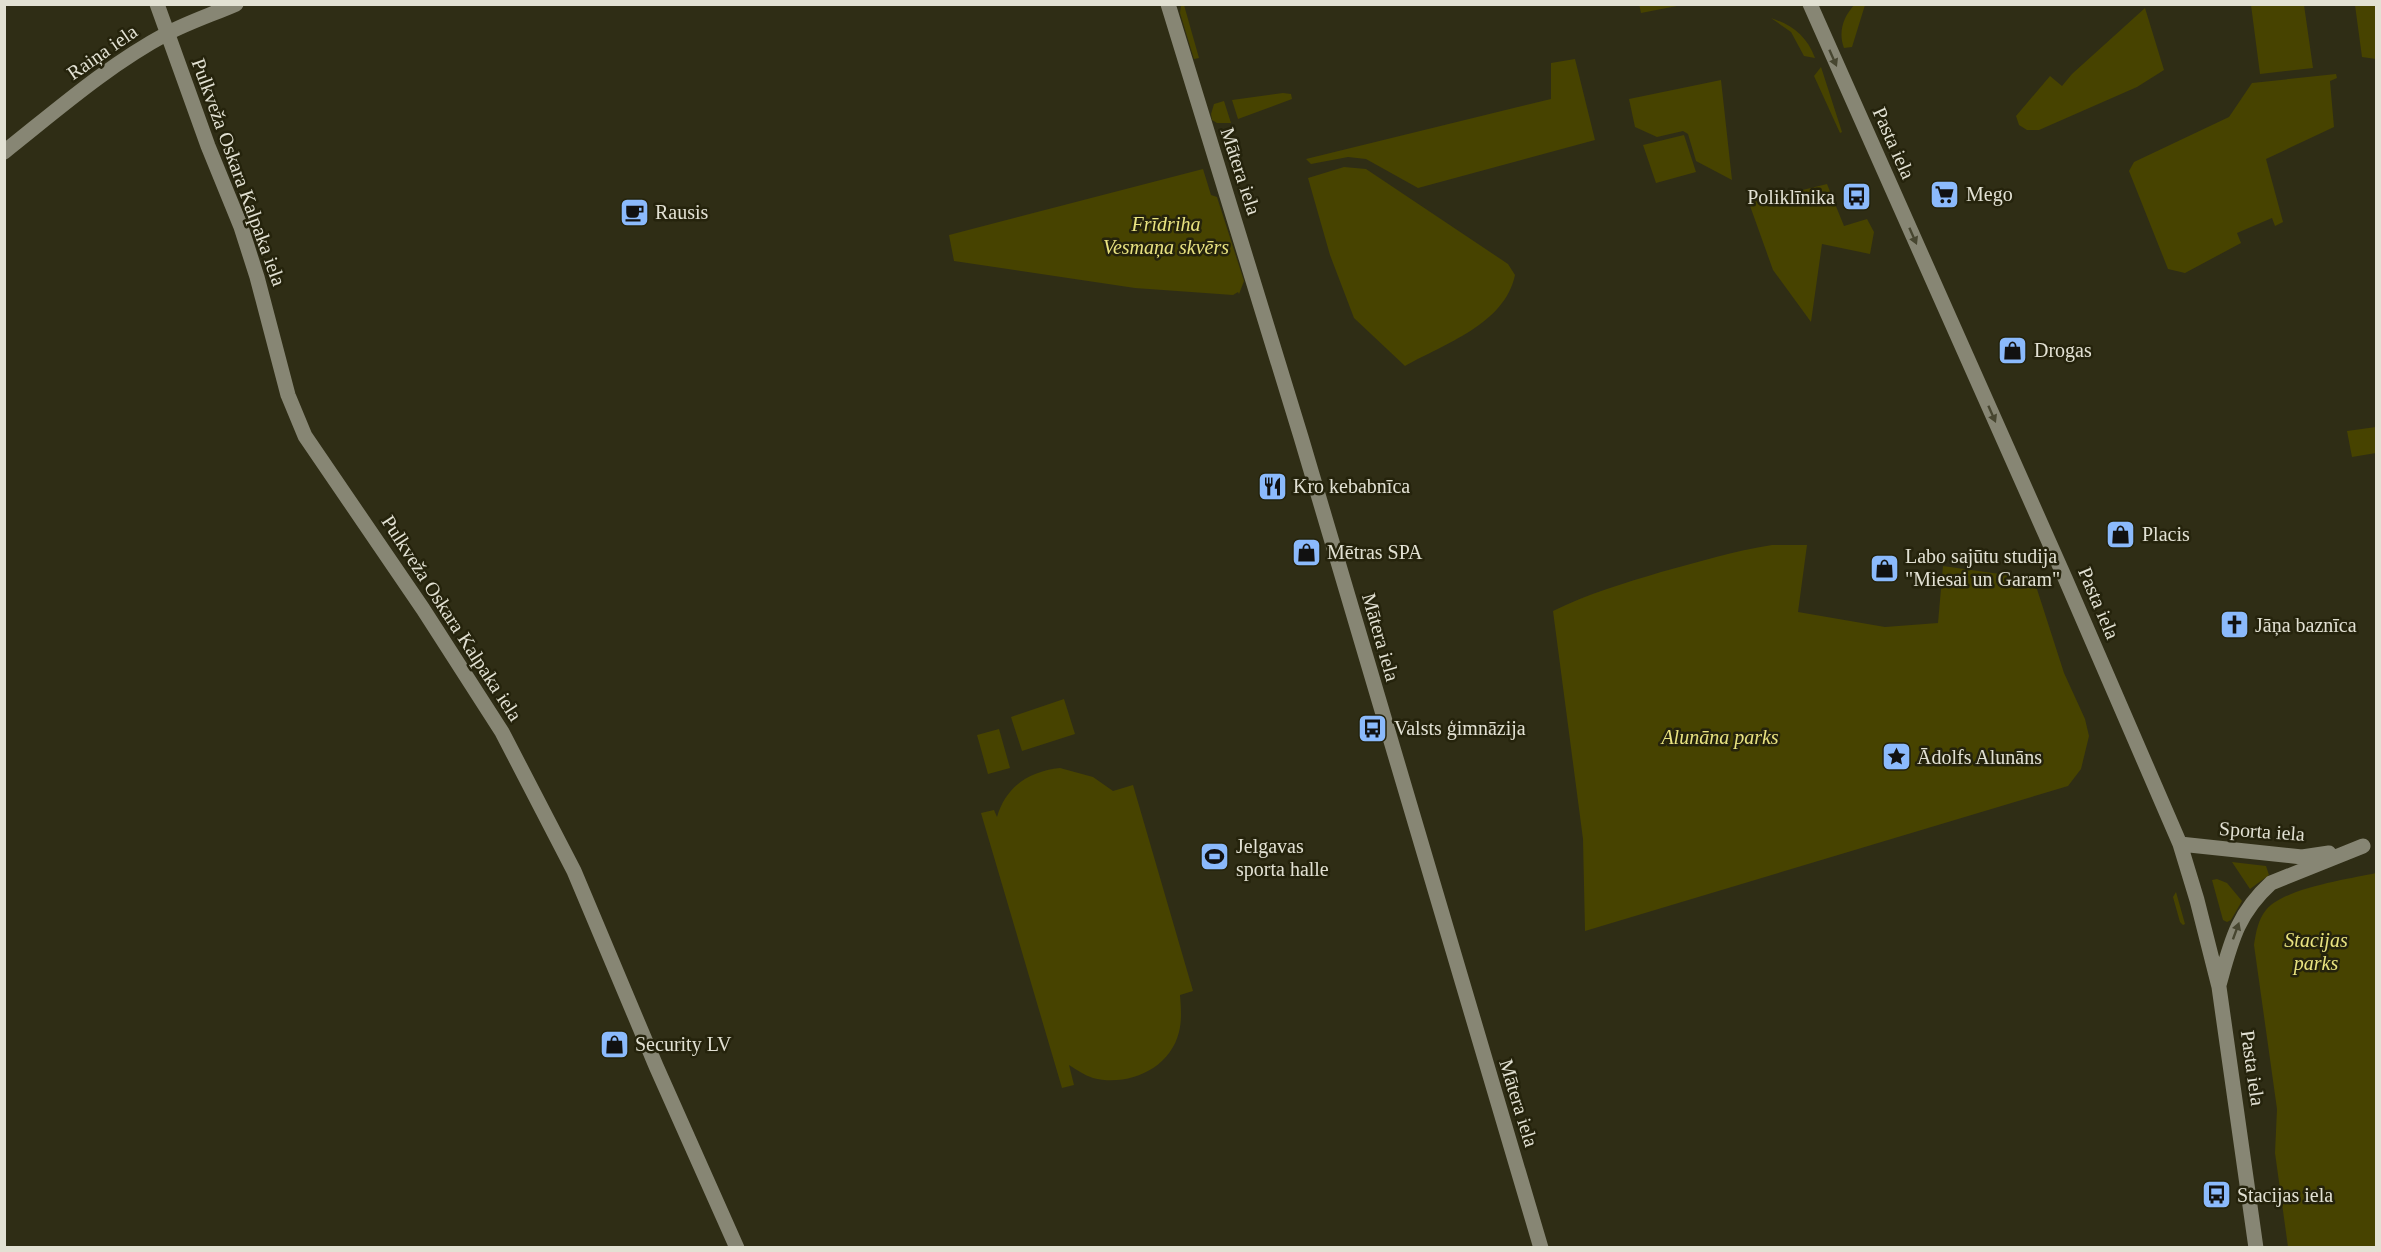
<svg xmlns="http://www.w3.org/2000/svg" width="2381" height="1252" font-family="'Times New Roman',serif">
  <rect width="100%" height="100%" fill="#2f2d15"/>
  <path fill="#474300" d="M 1639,4 L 1682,4 L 1682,5 L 1641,13 Z
    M 1855,4 L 1865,5 L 1852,47 L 1844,48 C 1838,32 1843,17 1855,4 Z
    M 1181,5 L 1184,5 L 1199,58 L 1194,59 L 1180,13 Z
    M 2251,5 L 2304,5 L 2313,68 L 2260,74 Z
    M 2355,5 L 2376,5 L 2376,59 L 2362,57 Z
    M 2145,8 L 2164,70 L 2137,87 L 2039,130 L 2027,130 L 2019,125 L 2016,116 L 2050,76 L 2062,86 L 2072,74 Z
    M 1771,18 C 1792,25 1807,36 1815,58 L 1804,56 L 1791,32 Z
    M 1575,59 L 1595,140 L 1418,188 L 1366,159 L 1348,157 L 1311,164 L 1306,159 L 1551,99 L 1551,63 Z
    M 1821,67 L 1842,132 L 1840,133 L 1814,76 Z
    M 2336,74 L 2337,78 L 2330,81 L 2334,127 L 2266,159 L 2283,222 L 2275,226 L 2272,218 L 2237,233 L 2241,243 L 2185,273 L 2168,269 L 2129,171 L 2134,162 L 2229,117 L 2252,83 Z
    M 1721,80 L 1732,180 L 1696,161 L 1688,134 L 1683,131 L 1657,137 L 1635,127 L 1629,99 Z
    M 1283,93 L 1291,94 L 1292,99 L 1238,119 L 1232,100 Z
    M 1224,101 L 1231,123 L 1217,123 L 1212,120 L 1211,114 L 1214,104 Z
    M 1684,135 L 1696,172 L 1656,183 L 1643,145 Z
    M 1344,167 L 1366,169 L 1508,264 L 1515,275 C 1505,324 1444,344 1405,366 L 1354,318 L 1330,255 L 1308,178 Z
    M 1203,169 L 1211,195 L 1217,197 L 1244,281 L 1239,294 L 1238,292 L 1233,295 L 1135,288 L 954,261 L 949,235 Z
    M 1827,184 L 1844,226 L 1867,219 L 1874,232 L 1870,254 L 1822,244 L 1811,322 L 1773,270 L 1749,203 Z
    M 2376,427 L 2376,453 L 2352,457 L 2347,431 Z
    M 1772,545 L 1807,545 L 1798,612 L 1885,627 L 1938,623 L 1943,566 L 2021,577 L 2036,586 L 2064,673 L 2085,719 L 2089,736 L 2081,769 L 2068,786 L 1585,931 L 1583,839 L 1553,611 C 1587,594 1625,583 1661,572 C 1698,562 1734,551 1772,545 Z
    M 1064,699 L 1075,734 L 1022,751 L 1011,717 Z
    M 999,729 L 1010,768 L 988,774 L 977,735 Z
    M 1060,768 L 1093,777 L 1113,791 L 1133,785 L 1193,991 L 1180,995 C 1181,1008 1182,1020 1179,1032 C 1170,1069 1128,1087 1093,1078 C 1084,1075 1077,1070 1069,1065 L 1074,1085 L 1062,1088 L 981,813 L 994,810 L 997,817 C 1006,786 1030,771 1060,768 Z
    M 2232,862 L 2266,866 L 2269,875 L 2250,889 Z
    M 2376,873 L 2376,1247 L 2288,1247 L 2275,1153 L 2277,1109 L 2254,945 C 2256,932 2258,920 2266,910 C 2284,888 2349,879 2376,873 Z
    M 2217,879 L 2227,883 L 2242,901 L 2231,920 L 2227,922 L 2223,920 L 2212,880 Z
    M 2176,892 L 2185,924 L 2183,925 L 2180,922 L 2173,897 Z"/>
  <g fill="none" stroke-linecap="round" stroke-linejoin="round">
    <path stroke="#878674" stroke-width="15" d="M 157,4 L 208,146 L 241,227 L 257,277 L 288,395 L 305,436 L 423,609 L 502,732 L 574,871 L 656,1066 L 737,1248
      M 1168,4 L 1301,437 L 1541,1248
      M 1810,4 L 2065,578 L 2180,844 L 2197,900 L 2219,987 L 2256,1248
      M 4,152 C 57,110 108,65 168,33 C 189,22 213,14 236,4
      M 2180,844 L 2302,857 L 2329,853
      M 2219,985 C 2231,942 2237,914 2271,883 L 2363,846"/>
  </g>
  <defs><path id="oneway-solid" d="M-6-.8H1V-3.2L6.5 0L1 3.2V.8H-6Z" transform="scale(1.5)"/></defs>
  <g fill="#474630">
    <use href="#oneway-solid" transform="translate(1833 58) rotate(66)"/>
    <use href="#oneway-solid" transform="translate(1913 236) rotate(66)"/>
    <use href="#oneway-solid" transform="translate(1992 414) rotate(66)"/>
    <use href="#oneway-solid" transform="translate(2236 931) rotate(-70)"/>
  </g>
  <defs>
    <symbol id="supermarket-square" viewBox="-11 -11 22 22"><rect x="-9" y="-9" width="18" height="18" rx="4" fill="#8bbafc" stroke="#25230c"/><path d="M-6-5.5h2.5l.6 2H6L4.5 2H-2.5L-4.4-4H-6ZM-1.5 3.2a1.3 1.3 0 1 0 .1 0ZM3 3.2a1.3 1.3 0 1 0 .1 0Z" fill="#111"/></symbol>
    <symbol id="bus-square" viewBox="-11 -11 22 22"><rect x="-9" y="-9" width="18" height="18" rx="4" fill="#8bbafc" stroke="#25230c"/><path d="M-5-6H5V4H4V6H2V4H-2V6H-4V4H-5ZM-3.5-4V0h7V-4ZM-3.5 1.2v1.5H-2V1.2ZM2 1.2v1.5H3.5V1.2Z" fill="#111"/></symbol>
    <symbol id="cafe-square" viewBox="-11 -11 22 22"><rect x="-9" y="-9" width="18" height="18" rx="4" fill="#8bbafc" stroke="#25230c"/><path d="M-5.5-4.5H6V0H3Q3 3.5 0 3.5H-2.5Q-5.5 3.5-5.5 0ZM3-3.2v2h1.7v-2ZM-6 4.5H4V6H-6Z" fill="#111"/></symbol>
    <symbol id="shop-square" viewBox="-11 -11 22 22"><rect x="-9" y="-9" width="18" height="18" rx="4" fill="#8bbafc" stroke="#25230c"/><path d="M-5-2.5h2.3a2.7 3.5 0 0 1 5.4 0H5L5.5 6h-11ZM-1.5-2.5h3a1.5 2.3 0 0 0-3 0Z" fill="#111"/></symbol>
    <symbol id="restaurant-square" viewBox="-11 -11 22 22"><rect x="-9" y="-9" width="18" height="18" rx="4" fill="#8bbafc" stroke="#25230c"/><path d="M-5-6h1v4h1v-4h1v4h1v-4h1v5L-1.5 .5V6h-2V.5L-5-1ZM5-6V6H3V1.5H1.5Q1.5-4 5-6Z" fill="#111"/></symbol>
    <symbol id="church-square" viewBox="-11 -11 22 22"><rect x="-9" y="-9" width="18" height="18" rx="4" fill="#8bbafc" stroke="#25230c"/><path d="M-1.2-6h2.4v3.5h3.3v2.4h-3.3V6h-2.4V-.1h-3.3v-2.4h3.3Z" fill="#111"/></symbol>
    <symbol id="sight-square" viewBox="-11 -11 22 22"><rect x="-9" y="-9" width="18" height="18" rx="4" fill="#8bbafc" stroke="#25230c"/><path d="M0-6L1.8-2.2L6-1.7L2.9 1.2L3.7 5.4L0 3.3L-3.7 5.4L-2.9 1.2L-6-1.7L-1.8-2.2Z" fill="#111"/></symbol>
    <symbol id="stadium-square" viewBox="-11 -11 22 22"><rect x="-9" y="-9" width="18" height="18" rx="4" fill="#8bbafc" stroke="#25230c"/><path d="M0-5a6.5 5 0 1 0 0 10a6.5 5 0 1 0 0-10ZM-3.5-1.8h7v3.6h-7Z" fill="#111"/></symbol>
  </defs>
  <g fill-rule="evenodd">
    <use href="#supermarket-square" x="1928" y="178" width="33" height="33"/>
    <use href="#bus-square" x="1840" y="180" width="33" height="33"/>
    <use href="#cafe-square" x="618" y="196" width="33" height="33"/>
    <use href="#shop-square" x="1996" y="334" width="33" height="33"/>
    <use href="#restaurant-square" x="1256" y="470" width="33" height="33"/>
    <use href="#shop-square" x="2104" y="518" width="33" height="33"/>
    <use href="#shop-square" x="1290" y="536" width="33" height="33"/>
    <use href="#shop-square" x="1868" y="552" width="33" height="33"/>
    <use href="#church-square" x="2218" y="608" width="33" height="33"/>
    <use href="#bus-square" x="1356" y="712" width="33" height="33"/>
    <use href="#sight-square" x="1880" y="740" width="33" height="33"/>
    <use href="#stadium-square" x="1198" y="840" width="33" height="33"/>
    <use href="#shop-square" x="598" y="1028" width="33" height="33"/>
    <use href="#bus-square" x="2200" y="1178" width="33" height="33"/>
  </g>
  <g text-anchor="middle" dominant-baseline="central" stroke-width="5" stroke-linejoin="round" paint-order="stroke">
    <g font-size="20" fill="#e2e1d3" stroke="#25230c">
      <text transform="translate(102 52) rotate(-35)">Raiņa iela</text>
      <text transform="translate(1894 143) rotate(66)">Pasta iela</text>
      <text transform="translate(1241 171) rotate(72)">Mātera iela</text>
      <text transform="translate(239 172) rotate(70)">Pulkveža Oskara Kalpaka iela</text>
      <text transform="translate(2099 603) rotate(67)">Pasta iela</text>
      <text transform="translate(452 618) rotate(57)">Pulkveža Oskara Kalpaka iela</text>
      <text transform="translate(1381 637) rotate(74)">Mātera iela</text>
      <text transform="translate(2262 831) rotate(4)">Sporta iela</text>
      <text transform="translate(2253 1068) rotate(82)">Pasta iela</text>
      <text transform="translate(1519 1103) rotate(73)">Mātera iela</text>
    </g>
    <g font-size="20" fill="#e2e1d3" stroke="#25230c" text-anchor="start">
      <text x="1966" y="194">Mego</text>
      <text x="1835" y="197" text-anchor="end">Poliklīnika</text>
      <text x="655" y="212">Rausis</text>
      <text x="2034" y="350">Drogas</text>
      <text x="1293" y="486">Kro kebabnīca</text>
      <text x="2142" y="534">Placis</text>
      <text x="1327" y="552">Mētras SPA</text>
      <text x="1905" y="556">Labo sajūtu studija<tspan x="1905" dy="23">"Miesai un Garam"</tspan></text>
      <text x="2255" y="625">Jāņa baznīca</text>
      <text x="1394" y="728">Valsts ģimnāzija</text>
      <text x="1917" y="757">Ādolfs Alunāns</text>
      <text x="1236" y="846">Jelgavas<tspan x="1236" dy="23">sporta halle</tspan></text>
      <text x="635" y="1044">Security LV</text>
      <text x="2237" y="1195">Stacijas iela</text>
    </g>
    <g font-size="20" font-style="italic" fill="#e9e380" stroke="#25230c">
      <text x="1166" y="224">Frīdriha<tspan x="1166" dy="23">Vesmaņa skvērs</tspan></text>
      <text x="1720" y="737">Alunāna parks</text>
      <text x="2316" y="940">Stacijas<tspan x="2316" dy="23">parks</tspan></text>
    </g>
  </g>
  <rect width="2381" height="1252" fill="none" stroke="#e2e1d3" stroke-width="12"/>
</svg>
